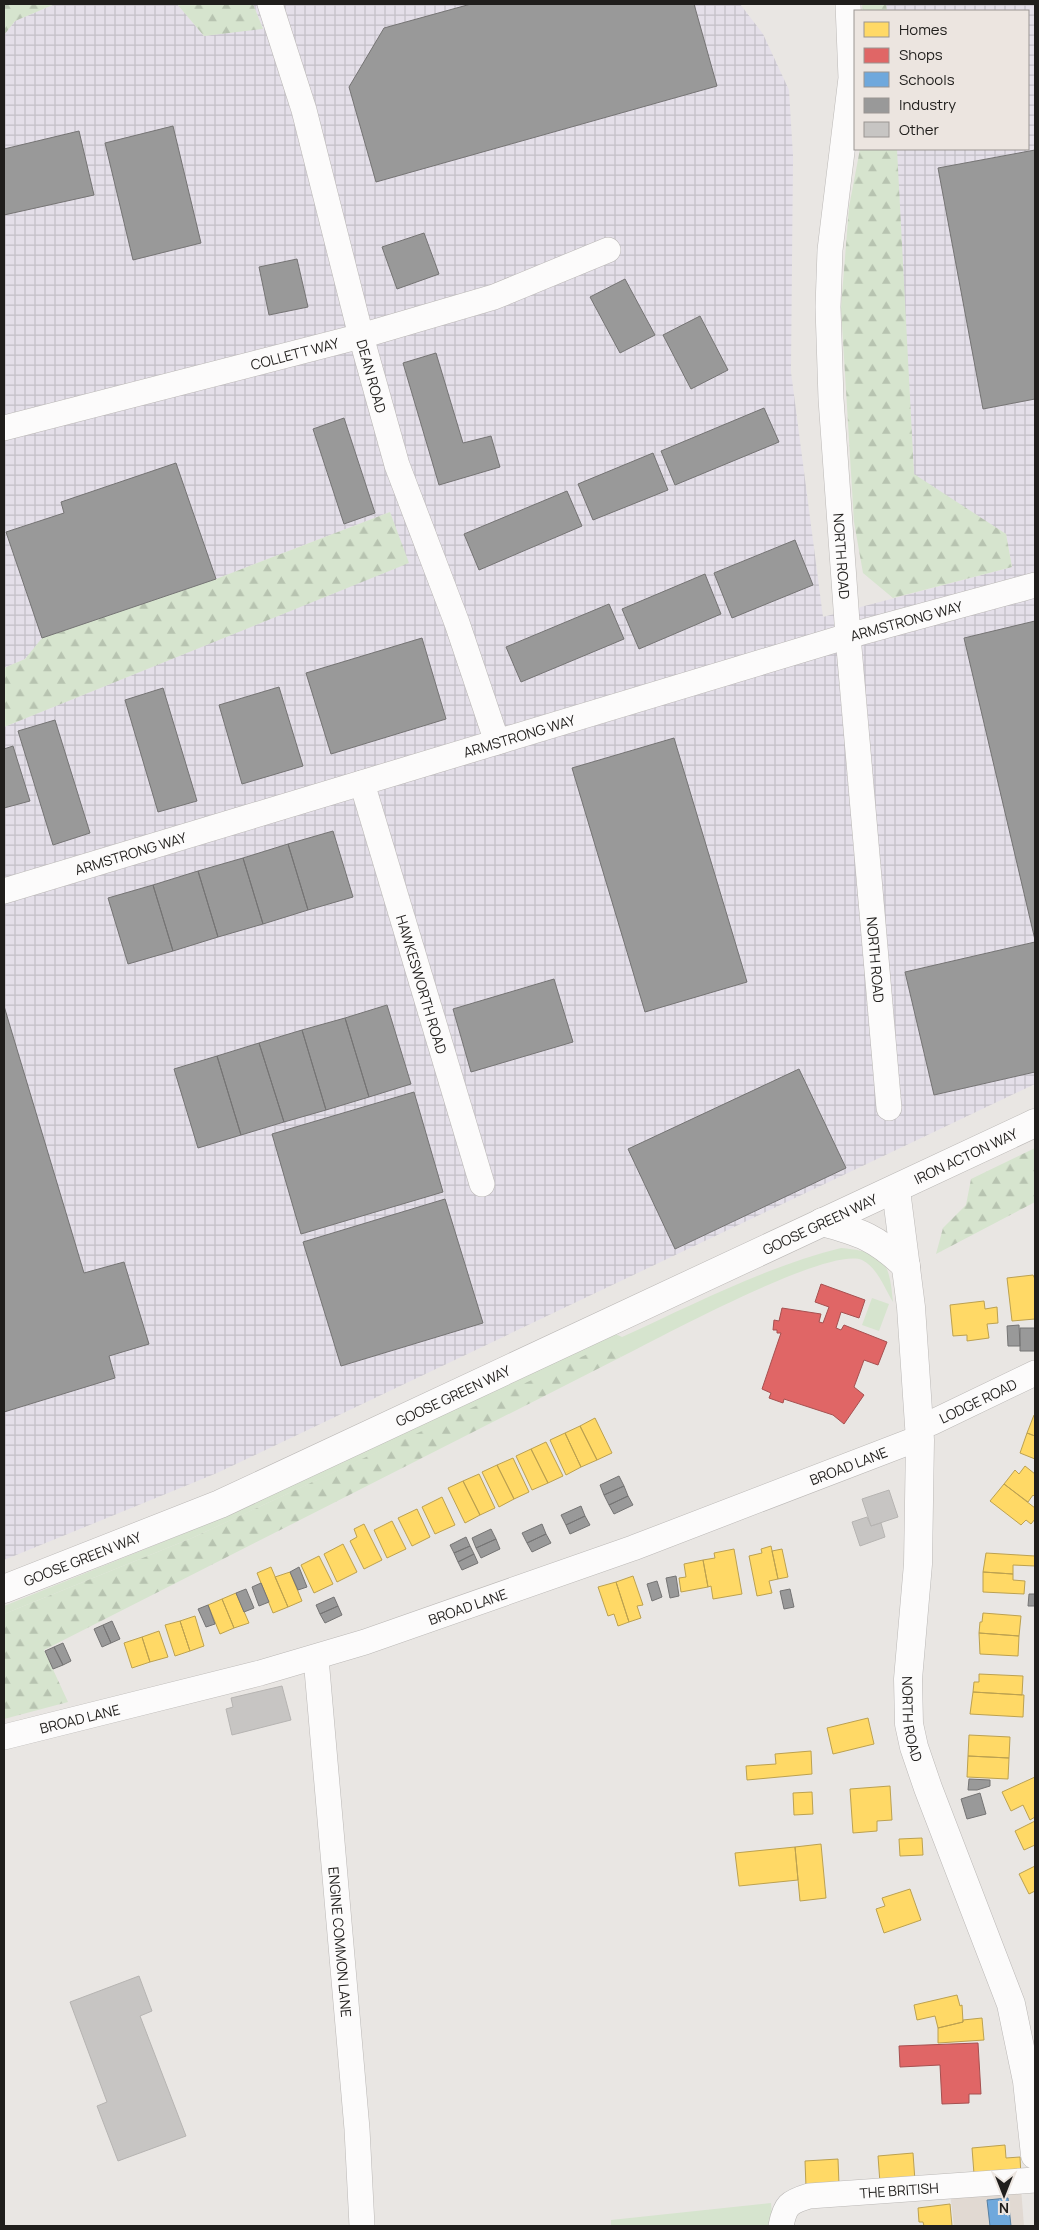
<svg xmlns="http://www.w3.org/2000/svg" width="1039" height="2230" font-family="Manrope,sans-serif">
  <defs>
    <pattern id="industrial-grid" width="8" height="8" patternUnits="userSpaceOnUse" patternTransform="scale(1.25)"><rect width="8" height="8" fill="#e4dfe9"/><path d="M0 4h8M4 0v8" fill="none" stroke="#c3bfc7"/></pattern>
    <pattern id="forest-firs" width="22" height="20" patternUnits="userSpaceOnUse" patternTransform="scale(1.25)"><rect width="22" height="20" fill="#d6e4ce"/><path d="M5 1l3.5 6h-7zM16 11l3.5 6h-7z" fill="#b7c3b0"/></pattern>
  </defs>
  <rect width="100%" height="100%" fill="#e9e6e3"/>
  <path fill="url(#industrial-grid)" d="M 55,4 L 177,4 L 204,36 L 263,28 L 253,4 L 740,4 L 763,34 L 789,90 L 793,156 L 791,372 L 823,617 L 1012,567 L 1006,534 L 914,475 L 896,162 L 897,149 L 1028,149 L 1028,11 L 887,11 L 886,4 L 1035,4 L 1035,1084 L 217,1473 L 4,1560 L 4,727 L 408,563 L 390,512 L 216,579 L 43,638 L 25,659 L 4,668 L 4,35 L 15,21 Z"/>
  <path fill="#e1d9d2" d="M 1021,2188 L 1024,2226 L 954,2226 L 950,2193 Z"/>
  <path fill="#d6e4ce" d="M 841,1248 C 885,1252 889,1261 893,1302 C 885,1289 877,1267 862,1260 C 828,1246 659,1338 621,1357 L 607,1346 L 192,1538 L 4,1614 L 4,1606 L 190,1531 L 331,1467 L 613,1333 L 622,1337 C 694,1304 765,1267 841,1248 Z
    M 872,1298 L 889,1304 L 879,1331 L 862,1325 Z
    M 771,2203 L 773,2226 L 611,2226 L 611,2220 Z"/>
  <path fill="url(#forest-firs)" d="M 4,4 L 55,4 L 15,21 L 4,35 Z
    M 177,4 L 253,4 L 263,29 L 204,36 Z
    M 862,4 L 886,4 L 887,11 L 863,11 Z
    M 860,149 L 897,149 L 914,474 L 1006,534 L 1012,567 L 893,598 L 863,573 L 854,522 L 841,308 L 849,207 Z
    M 390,512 L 409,563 L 4,727 L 4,668 L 25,659 L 42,638 L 216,579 Z
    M 1035,1148 L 1035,1202 L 936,1254 L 943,1228 L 966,1205 L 971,1179 Z
    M 607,1345 L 621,1357 L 44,1650 L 68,1702 L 4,1719 L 4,1614 L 192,1538 Z"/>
  <path fill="#ffd966" stroke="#bca150" d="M 1033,1275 L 1035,1279 L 1035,1319 L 1012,1321 L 1007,1278 Z
    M 984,1301 L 985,1309 L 997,1307 L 998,1323 L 987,1324 L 989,1338 L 967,1341 L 967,1335 L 953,1336 L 950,1305 Z
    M 1034,1415 L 1035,1415 L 1035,1436 L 1027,1433 Z
    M 595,1418 L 612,1453 L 597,1460 L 580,1426 Z
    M 580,1426 L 597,1460 L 581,1467 L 565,1433 Z
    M 565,1433 L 581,1467 L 566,1475 L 550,1440 Z
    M 1027,1433 L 1035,1436 L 1035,1459 L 1020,1453 Z
    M 546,1442 L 563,1476 L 548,1483 L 531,1449 Z
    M 531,1449 L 548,1483 L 532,1490 L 516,1456 Z
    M 513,1458 L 529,1492 L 514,1499 L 497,1465 Z
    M 497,1465 L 514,1499 L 499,1507 L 482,1472 Z
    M 1025,1466 L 1035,1474 L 1035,1497 L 1033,1495 L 1028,1502 L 1004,1484 L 1015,1470 L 1019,1474 Z
    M 479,1474 L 495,1508 L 480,1515 L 463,1481 Z
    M 463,1481 L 480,1515 L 465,1523 L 448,1488 Z
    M 1004,1484 L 1035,1508 L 1035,1519 L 1031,1524 L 1026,1520 L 1021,1525 L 990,1501 Z
    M 442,1497 L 455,1525 L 435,1534 L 422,1507 Z
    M 417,1509 L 430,1537 L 412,1546 L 398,1518 Z
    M 392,1521 L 406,1549 L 387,1558 L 374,1530 Z
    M 364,1524 L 382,1560 L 364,1569 L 350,1541 L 357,1537 L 354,1529 Z
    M 343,1544 L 357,1572 L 337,1582 L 324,1554 Z
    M 771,1546 L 778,1579 L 769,1581 L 772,1593 L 757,1596 L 749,1556 L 762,1553 L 761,1549 Z
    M 734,1549 L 742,1594 L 713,1599 L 711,1586 L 708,1587 L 703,1560 L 715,1558 L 714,1553 Z
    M 782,1549 L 788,1577 L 778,1579 L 772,1551 Z
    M 986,1553 L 1035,1556 L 1035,1566 L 1013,1565 L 1013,1574 L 983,1572 Z
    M 319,1556 L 333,1584 L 314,1593 L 301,1565 Z
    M 703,1560 L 708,1587 L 681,1592 L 679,1578 L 686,1577 L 684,1564 Z
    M 271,1567 L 288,1607 L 273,1613 L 257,1573 Z
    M 290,1572 L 302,1601 L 288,1607 L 275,1577 Z
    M 983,1572 L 1013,1574 L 1013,1580 L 1025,1581 L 1024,1594 L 983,1592 Z
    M 633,1576 L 643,1605 L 637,1606 L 641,1618 L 629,1622 L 616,1582 Z
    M 616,1582 L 629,1622 L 618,1626 L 614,1614 L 608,1616 L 598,1587 Z
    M 236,1593 L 249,1623 L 234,1628 L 222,1599 Z
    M 222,1599 L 234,1628 L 220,1634 L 208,1605 Z
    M 983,1613 L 1021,1616 L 1019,1636 L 979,1633 L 980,1622 L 982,1622 Z
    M 195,1616 L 204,1646 L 190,1651 L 180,1621 Z
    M 180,1621 L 190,1651 L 175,1656 L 165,1625 Z
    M 159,1631 L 168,1657 L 150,1662 L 142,1637 Z
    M 979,1633 L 1019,1636 L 1018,1656 L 980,1654 Z
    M 142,1637 L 150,1662 L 132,1668 L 124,1643 Z
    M 979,1674 L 1023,1676 L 1022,1695 L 973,1692 L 974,1682 L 979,1682 Z
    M 973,1692 L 1024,1695 L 1023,1717 L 970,1714 Z
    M 868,1718 L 874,1744 L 833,1754 L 827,1728 Z
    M 969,1735 L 1010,1737 L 1009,1758 L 968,1756 Z
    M 811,1751 L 812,1774 L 747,1780 L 746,1766 L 776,1764 L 775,1754 Z
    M 968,1756 L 1009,1758 L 1008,1779 L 967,1777 Z
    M 1035,1777 L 1035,1817 L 1030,1820 L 1023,1805 L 1011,1811 L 1002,1792 Z
    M 890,1786 L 892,1820 L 877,1821 L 877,1831 L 853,1833 L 850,1789 Z
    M 812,1792 L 813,1814 L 794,1815 L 793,1793 Z
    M 1035,1821 L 1035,1845 L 1024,1850 L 1015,1831 Z
    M 922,1838 L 923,1855 L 900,1856 L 899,1839 Z
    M 821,1844 L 826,1898 L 800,1901 L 795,1847 Z
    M 795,1847 L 798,1880 L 739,1886 L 735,1853 Z
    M 1035,1866 L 1035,1891 L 1029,1894 L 1019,1874 Z
    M 910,1889 L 921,1920 L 884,1933 L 876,1909 L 885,1906 L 882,1898 Z
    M 957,1995 L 960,2006 L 962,2005 L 963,2022 L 938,2028 L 935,2016 L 917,2020 L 914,2005 Z
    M 982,2018 L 984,2040 L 938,2043 L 938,2028 L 963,2022 L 963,2020 Z
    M 1005,2145 L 1006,2158 L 1020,2157 L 1021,2177 L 974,2174 L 972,2148 Z
    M 913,2153 L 915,2181 L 880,2183 L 878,2156 Z
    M 838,2159 L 839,2185 L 806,2187 L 805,2161 Z
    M 950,2204 L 952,2226 L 924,2226 L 923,2222 L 919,2222 L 918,2208 Z"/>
  <path fill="#e06666" stroke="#a65050" d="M 821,1284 L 865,1300 L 859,1318 L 841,1312 L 836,1328 L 841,1330 L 844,1325 L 887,1342 L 878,1365 L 864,1360 L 854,1387 L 864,1395 L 844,1424 L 833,1415 L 784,1399 L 783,1403 L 769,1398 L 771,1393 L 762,1389 L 781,1333 L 777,1333 L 777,1330 L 773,1330 L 774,1320 L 779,1321 L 782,1308 L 821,1314 L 819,1322 L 823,1323 L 829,1307 L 815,1302 Z
    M 978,2043 L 981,2094 L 969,2094 L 969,2103 L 942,2104 L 940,2065 L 900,2067 L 899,2046 Z"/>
  <path fill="#6fa8dc" stroke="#577fa2" d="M 1008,2198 L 1011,2226 L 990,2226 L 987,2200 Z"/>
  <path fill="#999" stroke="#757474" d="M 471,4 L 694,4 L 717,86 L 376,182 L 349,87 L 384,28 Z
    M 173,126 L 201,243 L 133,260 L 105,143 Z
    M 79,131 L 94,195 L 4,215 L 4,149 Z
    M 1035,150 L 1035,399 L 983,409 L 938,168 Z
    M 424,233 L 439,274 L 397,289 L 382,247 Z
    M 297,259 L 308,307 L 269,315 L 259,267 Z
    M 625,279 L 655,335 L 620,353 L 590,297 Z
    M 700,316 L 728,370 L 691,389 L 663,335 Z
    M 436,353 L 463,443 L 491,436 L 500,467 L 439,485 L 403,363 Z
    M 764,408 L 779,442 L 675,485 L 661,451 Z
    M 344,418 L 375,513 L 344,524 L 313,429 Z
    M 653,453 L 668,490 L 593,520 L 578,484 Z
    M 176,463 L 216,579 L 42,638 L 6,532 L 64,513 L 61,502 Z
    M 567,491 L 582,526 L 479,570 L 464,534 Z
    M 795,540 L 813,585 L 732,618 L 714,573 Z
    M 705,574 L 721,614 L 639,649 L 622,609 Z
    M 609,604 L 624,639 L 521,682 L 506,647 Z
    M 1035,621 L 1035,940 L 964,638 Z
    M 422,638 L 446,719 L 331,754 L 306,673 Z
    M 279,687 L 303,766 L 242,784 L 219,705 Z
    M 163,688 L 197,801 L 158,812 L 125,700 Z
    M 55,720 L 90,833 L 53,845 L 18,731 Z
    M 674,738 L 747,982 L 645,1012 L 572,768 Z
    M 13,746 L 30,801 L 4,808 L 4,749 Z
    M 333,831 L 353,897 L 308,910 L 288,844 Z
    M 288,844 L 308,910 L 263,924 L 243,858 Z
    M 243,858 L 263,924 L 218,937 L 198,871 Z
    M 198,871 L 218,937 L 173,951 L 153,885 Z
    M 153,885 L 173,951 L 128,964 L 108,898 Z
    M 1035,942 L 1035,1072 L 934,1095 L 905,972 Z
    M 554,979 L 573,1042 L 471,1072 L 453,1009 Z
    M 387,1005 L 411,1084 L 369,1097 L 345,1018 Z
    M 4,1006 L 84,1273 L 124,1262 L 149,1344 L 109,1356 L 115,1378 L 4,1412 Z
    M 345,1018 L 369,1097 L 326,1110 L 302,1030 Z
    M 302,1030 L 326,1110 L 284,1122 L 259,1043 Z
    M 259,1043 L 284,1122 L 241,1135 L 217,1056 Z
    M 217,1056 L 241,1135 L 198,1148 L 174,1069 Z
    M 799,1069 L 846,1168 L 675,1249 L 628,1149 Z
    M 414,1092 L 443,1192 L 301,1234 L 272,1134 Z
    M 445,1199 L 483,1323 L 341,1366 L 303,1242 Z
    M 1019,1325 L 1020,1346 L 1008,1346 L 1007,1326 Z
    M 1020,1328 L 1035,1328 L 1035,1351 L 1020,1351 Z
    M 619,1476 L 624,1486 L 604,1495 L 600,1485 Z
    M 624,1486 L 628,1496 L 609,1505 L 604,1495 Z
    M 628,1496 L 633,1505 L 614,1514 L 609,1505 Z
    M 581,1506 L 585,1516 L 566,1525 L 561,1515 Z
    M 585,1516 L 590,1525 L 570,1534 L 566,1525 Z
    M 542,1524 L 546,1534 L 527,1543 L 522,1533 Z
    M 491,1529 L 496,1539 L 476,1548 L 472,1538 Z
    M 546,1534 L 551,1543 L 532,1552 L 527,1543 Z
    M 466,1537 L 470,1546 L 454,1553 L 450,1545 Z
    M 496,1539 L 500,1549 L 481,1558 L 476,1548 Z
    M 470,1546 L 474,1554 L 458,1562 L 454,1553 Z
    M 474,1554 L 478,1563 L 462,1570 L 458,1562 Z
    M 299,1567 L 307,1587 L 298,1590 L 290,1572 Z
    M 676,1576 L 679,1596 L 670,1598 L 666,1578 Z
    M 657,1581 L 662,1597 L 652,1601 L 647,1584 Z
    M 261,1583 L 269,1602 L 259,1606 L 252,1587 Z
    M 246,1589 L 254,1608 L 244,1612 L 236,1593 Z
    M 790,1589 L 794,1607 L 784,1609 L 780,1591 Z
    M 1029,1594 L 1035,1594 L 1035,1606 L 1028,1606 Z
    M 334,1597 L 338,1606 L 320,1614 L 316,1605 Z
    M 208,1605 L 215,1624 L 206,1627 L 198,1609 Z
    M 338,1606 L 342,1615 L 325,1623 L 320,1614 Z
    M 112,1621 L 120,1639 L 111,1643 L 103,1625 Z
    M 103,1625 L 111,1643 L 102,1647 L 94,1629 Z
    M 63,1643 L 71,1661 L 63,1665 L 54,1647 Z
    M 54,1647 L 63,1665 L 53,1669 L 45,1651 Z
    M 969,1779 L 990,1780 L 990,1786 L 977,1790 L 968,1790 Z
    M 980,1793 L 986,1814 L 967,1819 L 961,1799 Z"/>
  <path fill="#c7c5c3" stroke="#b6b4b2" d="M 889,1490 L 898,1517 L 871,1526 L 862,1499 Z
    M 867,1517 L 871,1526 L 881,1523 L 885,1537 L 860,1546 L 852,1522 Z
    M 282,1686 L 291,1720 L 232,1735 L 226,1709 L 233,1707 L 231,1698 Z
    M 139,1976 L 152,2011 L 140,2016 L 186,2136 L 118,2161 L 97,2106 L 107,2102 L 70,2002 Z"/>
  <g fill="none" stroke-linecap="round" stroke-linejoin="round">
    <defs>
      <g id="street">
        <path id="s1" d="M 270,4 L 304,110 L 361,336 L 397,465 L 457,623 L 497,742"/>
        <path id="s2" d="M 848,4 L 851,78 L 830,250 L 828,307 L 831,399 L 848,636 L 889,1108"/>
        <path id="s3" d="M 4,428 L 361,336 L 494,297 L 608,250"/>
        <path id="s4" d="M 362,783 L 482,1184"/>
        <path id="s5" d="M 4,891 L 848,636 L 1035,585"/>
        <path id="s6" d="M 919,1424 L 931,1423 L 1035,1373"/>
        <path id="s7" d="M 316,1658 L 357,2129 L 362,2226"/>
        <path id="s8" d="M 4,1737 L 260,1673 L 365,1642 L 633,1548 L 909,1442 L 920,1440"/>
        <path id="s9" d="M 781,2226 C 785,2205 789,2202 809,2196 L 1035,2180"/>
      </g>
      <g id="secondary">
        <path id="s10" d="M 896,1190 L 911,1307 L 920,1440 L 918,1564 L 908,1679 L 909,1724 L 914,1747 L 928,1788 L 1011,2004 L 1027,2081 L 1035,2155"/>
        <path d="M 822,1222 C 860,1232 877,1238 906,1266"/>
        <path id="s11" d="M 4,1589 L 220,1504 L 1035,1123"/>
      </g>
    </defs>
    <use href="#street" stroke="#bbb8b6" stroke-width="26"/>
    <use href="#secondary" stroke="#bbb8b6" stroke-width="29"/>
    <use href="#street" stroke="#fcfbfb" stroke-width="25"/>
    <use href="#secondary" stroke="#fcfbfb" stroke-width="28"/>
  </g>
  <g text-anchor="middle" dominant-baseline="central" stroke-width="5" stroke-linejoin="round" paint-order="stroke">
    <g font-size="14" fill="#201e1c" stroke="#ece5e0">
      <text stroke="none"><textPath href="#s3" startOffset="300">COLLETT WAY</textPath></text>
      <text stroke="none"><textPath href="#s1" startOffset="386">DEAN ROAD</textPath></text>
      <text stroke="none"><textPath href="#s2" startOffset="554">NORTH ROAD</textPath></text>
      <text stroke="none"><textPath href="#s5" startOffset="942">ARMSTRONG WAY</textPath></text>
      <text stroke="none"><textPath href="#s5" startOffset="538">ARMSTRONG WAY</textPath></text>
      <text stroke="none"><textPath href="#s5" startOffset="132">ARMSTRONG WAY</textPath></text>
      <text stroke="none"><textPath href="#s2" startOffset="959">NORTH ROAD</textPath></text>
      <text stroke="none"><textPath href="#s4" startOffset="210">HAWKESWORTH ROAD</textPath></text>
      <text stroke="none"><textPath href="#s11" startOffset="1055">IRON ACTON WAY</textPath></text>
      <text stroke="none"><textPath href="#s11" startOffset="894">GOOSE GREEN WAY</textPath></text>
      <text stroke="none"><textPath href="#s11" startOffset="489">GOOSE GREEN WAY</textPath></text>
      <text stroke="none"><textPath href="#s6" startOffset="64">LODGE ROAD</textPath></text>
      <text stroke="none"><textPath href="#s8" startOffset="888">BROAD LANE</textPath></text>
      <text stroke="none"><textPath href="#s11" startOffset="84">GOOSE GREEN WAY</textPath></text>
      <text stroke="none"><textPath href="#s8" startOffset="482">BROAD LANE</textPath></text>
      <text stroke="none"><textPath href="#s8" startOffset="78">BROAD LANE</textPath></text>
      <text stroke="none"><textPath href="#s10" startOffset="531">NORTH ROAD</textPath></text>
      <text stroke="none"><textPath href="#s7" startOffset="285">ENGINE COMMON LANE</textPath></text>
      <text stroke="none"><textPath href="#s9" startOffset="135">THE BRITISH</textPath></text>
    </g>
  </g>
  <rect width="1039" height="2230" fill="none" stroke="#201e1c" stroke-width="10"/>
  <rect x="854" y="10" width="175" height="140" fill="#ece5e0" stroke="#9a9592"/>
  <rect x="864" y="22" width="25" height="15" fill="#ffd966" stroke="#9a9592"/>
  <text x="899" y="35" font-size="15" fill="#201e1c">Homes</text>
  <rect x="864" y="48" width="25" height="15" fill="#e06666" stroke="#9a9592"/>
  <text x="899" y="60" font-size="15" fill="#201e1c">Shops</text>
  <rect x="864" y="72" width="25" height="15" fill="#6fa8dc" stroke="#9a9592"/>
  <text x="899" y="85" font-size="15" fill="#201e1c">Schools</text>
  <rect x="864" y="98" width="25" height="15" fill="#999999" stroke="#9a9592"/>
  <text x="899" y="110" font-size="15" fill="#201e1c">Industry</text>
  <rect x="864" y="122" width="25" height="15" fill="#c7c5c3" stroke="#9a9592"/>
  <text x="899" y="135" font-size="15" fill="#201e1c">Other</text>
  <g transform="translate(1004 2195) rotate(180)" stroke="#ece5e0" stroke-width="4" paint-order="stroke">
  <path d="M0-4L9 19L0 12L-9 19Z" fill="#201e1c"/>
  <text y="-8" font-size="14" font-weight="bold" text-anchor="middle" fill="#201e1c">N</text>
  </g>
</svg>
